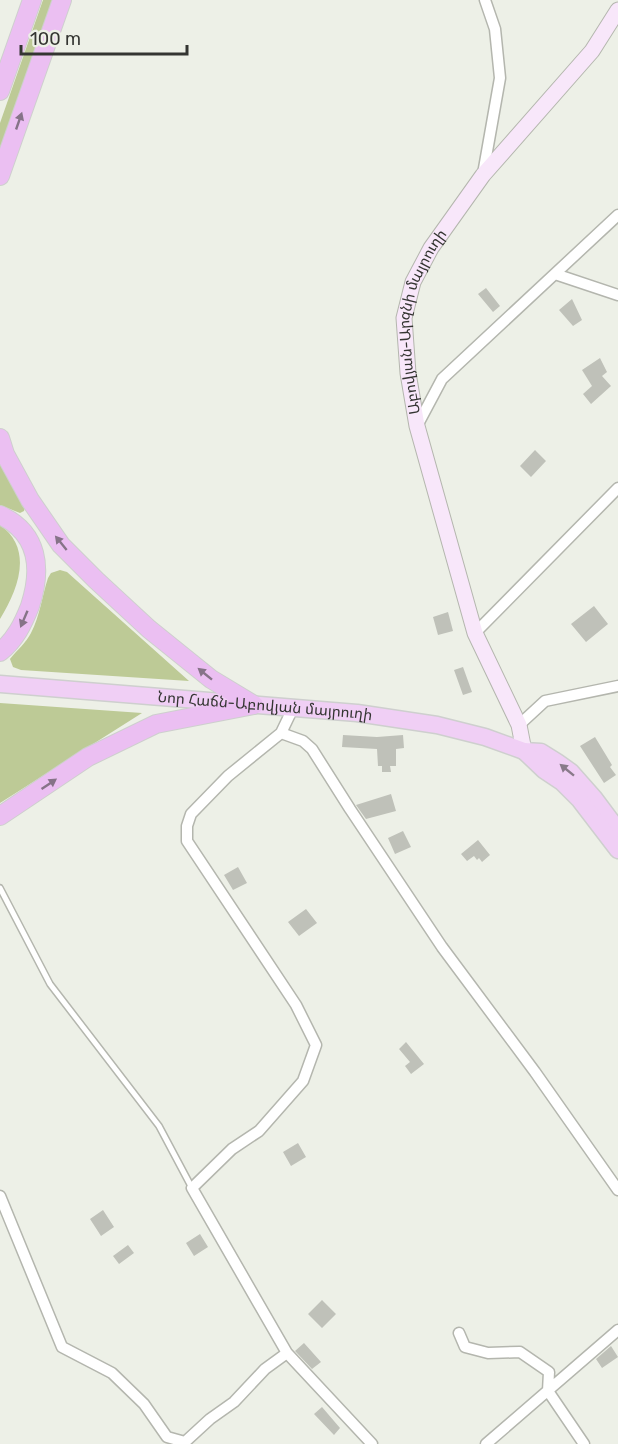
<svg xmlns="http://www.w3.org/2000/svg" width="618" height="1444" font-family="Rubik,'Noto Sans Armenian',sans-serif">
  <rect width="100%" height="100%" fill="#edf0e7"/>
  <path fill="#bdca96" d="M 43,0 L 53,0 L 0,148 L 0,123 Z
    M 0,461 L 25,507 L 24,511 L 20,513 L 0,505 Z
    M 0,525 C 34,549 18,590 0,619 Z
    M 60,570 L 67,572 L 189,681 L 21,670 L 13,667 L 10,659 C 17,650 26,643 31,633 C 40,616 42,596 48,578 L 51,573 Z
    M 0,703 L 142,713 L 0,803 Z"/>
  <path fill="#bfc1b9" d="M 486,288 L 500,306 L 493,312 L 478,294 Z
    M 572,299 L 582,320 L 573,326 L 559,310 Z
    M 600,358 L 607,372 L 602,376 L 611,386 L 591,404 L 583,394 L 592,386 L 582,370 Z
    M 535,450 L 546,461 L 531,477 L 520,466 Z
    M 594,606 L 608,624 L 586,642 L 571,624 Z
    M 448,612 L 453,631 L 438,635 L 433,617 Z
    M 463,667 L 472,692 L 463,695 L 454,670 Z
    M 343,735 L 377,737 L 403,735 L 404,748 L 396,749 L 396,766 L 390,766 L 391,772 L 382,772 L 382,766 L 378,766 L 377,749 L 342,747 Z
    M 595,737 L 612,765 L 610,767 L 616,775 L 604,783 L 580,746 Z
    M 391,794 L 396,811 L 366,819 L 356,805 Z
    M 403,831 L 411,847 L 395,854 L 388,838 Z
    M 478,840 L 490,855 L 482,862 L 479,858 L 477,860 L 474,856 L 467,861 L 461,854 Z
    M 238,867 L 247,883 L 233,890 L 224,875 Z
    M 306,909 L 317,923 L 299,936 L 288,922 Z
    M 406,1042 L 424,1064 L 411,1074 L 405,1066 L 410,1062 L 399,1049 Z
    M 298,1143 L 306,1157 L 291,1166 L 283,1152 Z
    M 103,1210 L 114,1227 L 101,1236 L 90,1219 Z
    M 200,1234 L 208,1247 L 194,1256 L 186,1243 Z
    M 128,1245 L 134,1253 L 119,1264 L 113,1256 Z
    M 322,1300 L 336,1314 L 322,1328 L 308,1314 Z
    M 304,1343 L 321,1362 L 312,1369 L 295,1351 Z
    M 611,1346 L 618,1357 L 602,1368 L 596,1359 Z
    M 322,1407 L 340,1428 L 334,1435 L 314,1414 Z"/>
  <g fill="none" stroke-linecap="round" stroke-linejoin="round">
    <defs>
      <path id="service" d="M 0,888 L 50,984 L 159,1126 L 192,1188"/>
      <path id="minor" d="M 483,174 L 500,78 L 495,29 L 485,0
        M 555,274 L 618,295
        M 417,426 L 442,379 L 618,215
        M 475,633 L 618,488
        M 293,708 L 281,733 L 228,776 L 191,814 L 187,826 L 187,841 L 296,1005 L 316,1045 L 303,1081 L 259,1131 L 232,1149 L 192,1188 L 287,1353 L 372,1444
        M 519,725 L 545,701 L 618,686
        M 281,733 L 303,741 L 312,749 L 350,809 L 442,947 L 535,1072 L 618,1190
        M 0,1196 L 62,1347 L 112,1373 L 144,1404 L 167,1437 L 185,1442 L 210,1419 L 234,1402 L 265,1369 L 287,1353
        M 459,1333 L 465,1347 L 488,1353 L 520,1352 L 549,1372 L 548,1391 L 584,1444
        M 486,1444 L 618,1330"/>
      <g id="secondary">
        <path id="s1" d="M 524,751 L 519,725 L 475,633 L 417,426 L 408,373 L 404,318 L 413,282 L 431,248 L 483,175 L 592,51 L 618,10"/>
      </g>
      <g id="primary">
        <path id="s2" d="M 0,684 L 357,713 L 437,725 L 485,737 L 524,751 L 541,752 L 557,762 L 571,772 L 594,798 L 618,830"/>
        <path d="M 524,751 L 544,770 L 562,782 L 579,799 L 618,850"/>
      </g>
      <path id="trunk" d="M 0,91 L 32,0
        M 0,176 L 62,0
        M 0,438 L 5,454 L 30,500 L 61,545 L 96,580 L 149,629 L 211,679 L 254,705
        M 0,515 C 39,533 42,569 30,606 C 23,624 15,640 0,652
        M 0,816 L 88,757 L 156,724 L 254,705"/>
    </defs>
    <use href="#service" stroke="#b4b6ae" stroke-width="8"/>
    <use href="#minor" stroke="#b4b6ae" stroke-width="13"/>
    <use href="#secondary" stroke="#b4b6ae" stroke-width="17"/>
    <use href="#primary" stroke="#cecfce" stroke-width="19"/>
    <use href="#trunk" stroke="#cecfce" stroke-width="20"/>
    <use href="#service" stroke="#fff" stroke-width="5"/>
    <use href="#minor" stroke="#fff" stroke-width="10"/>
    <use href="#secondary" stroke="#f8e7fa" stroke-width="15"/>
    <use href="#primary" stroke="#f0cff5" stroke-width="16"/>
    <use href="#trunk" stroke="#ebbff2" stroke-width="18"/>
  </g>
  <defs><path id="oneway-solid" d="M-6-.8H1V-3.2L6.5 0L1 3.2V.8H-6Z" transform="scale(1.5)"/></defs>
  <g fill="#867388">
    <use href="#oneway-solid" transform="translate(19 121) rotate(-71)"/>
    <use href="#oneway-solid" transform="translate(61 543) rotate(-129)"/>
    <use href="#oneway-solid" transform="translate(24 619) rotate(113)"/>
    <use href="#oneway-solid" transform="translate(205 674) rotate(-141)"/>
    <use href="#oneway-solid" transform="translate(49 784) rotate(-34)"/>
  </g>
  <use fill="#897a8a" href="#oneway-solid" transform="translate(567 770) rotate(-141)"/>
  <g text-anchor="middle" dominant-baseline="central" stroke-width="6" stroke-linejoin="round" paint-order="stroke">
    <g font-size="15" fill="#343532" stroke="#edf0e7">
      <text stroke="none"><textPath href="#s1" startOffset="452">Աբովյան-Արզնի մայրուղի</textPath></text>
      <text stroke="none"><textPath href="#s2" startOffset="266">Նոր Հաճն-Աբովյան մայրուղի</textPath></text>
    </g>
  </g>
  <path d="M21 45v9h166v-9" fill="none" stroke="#343532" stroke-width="3"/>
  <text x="30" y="45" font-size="18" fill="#343532" stroke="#edf0e7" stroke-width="4.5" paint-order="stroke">100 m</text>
</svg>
